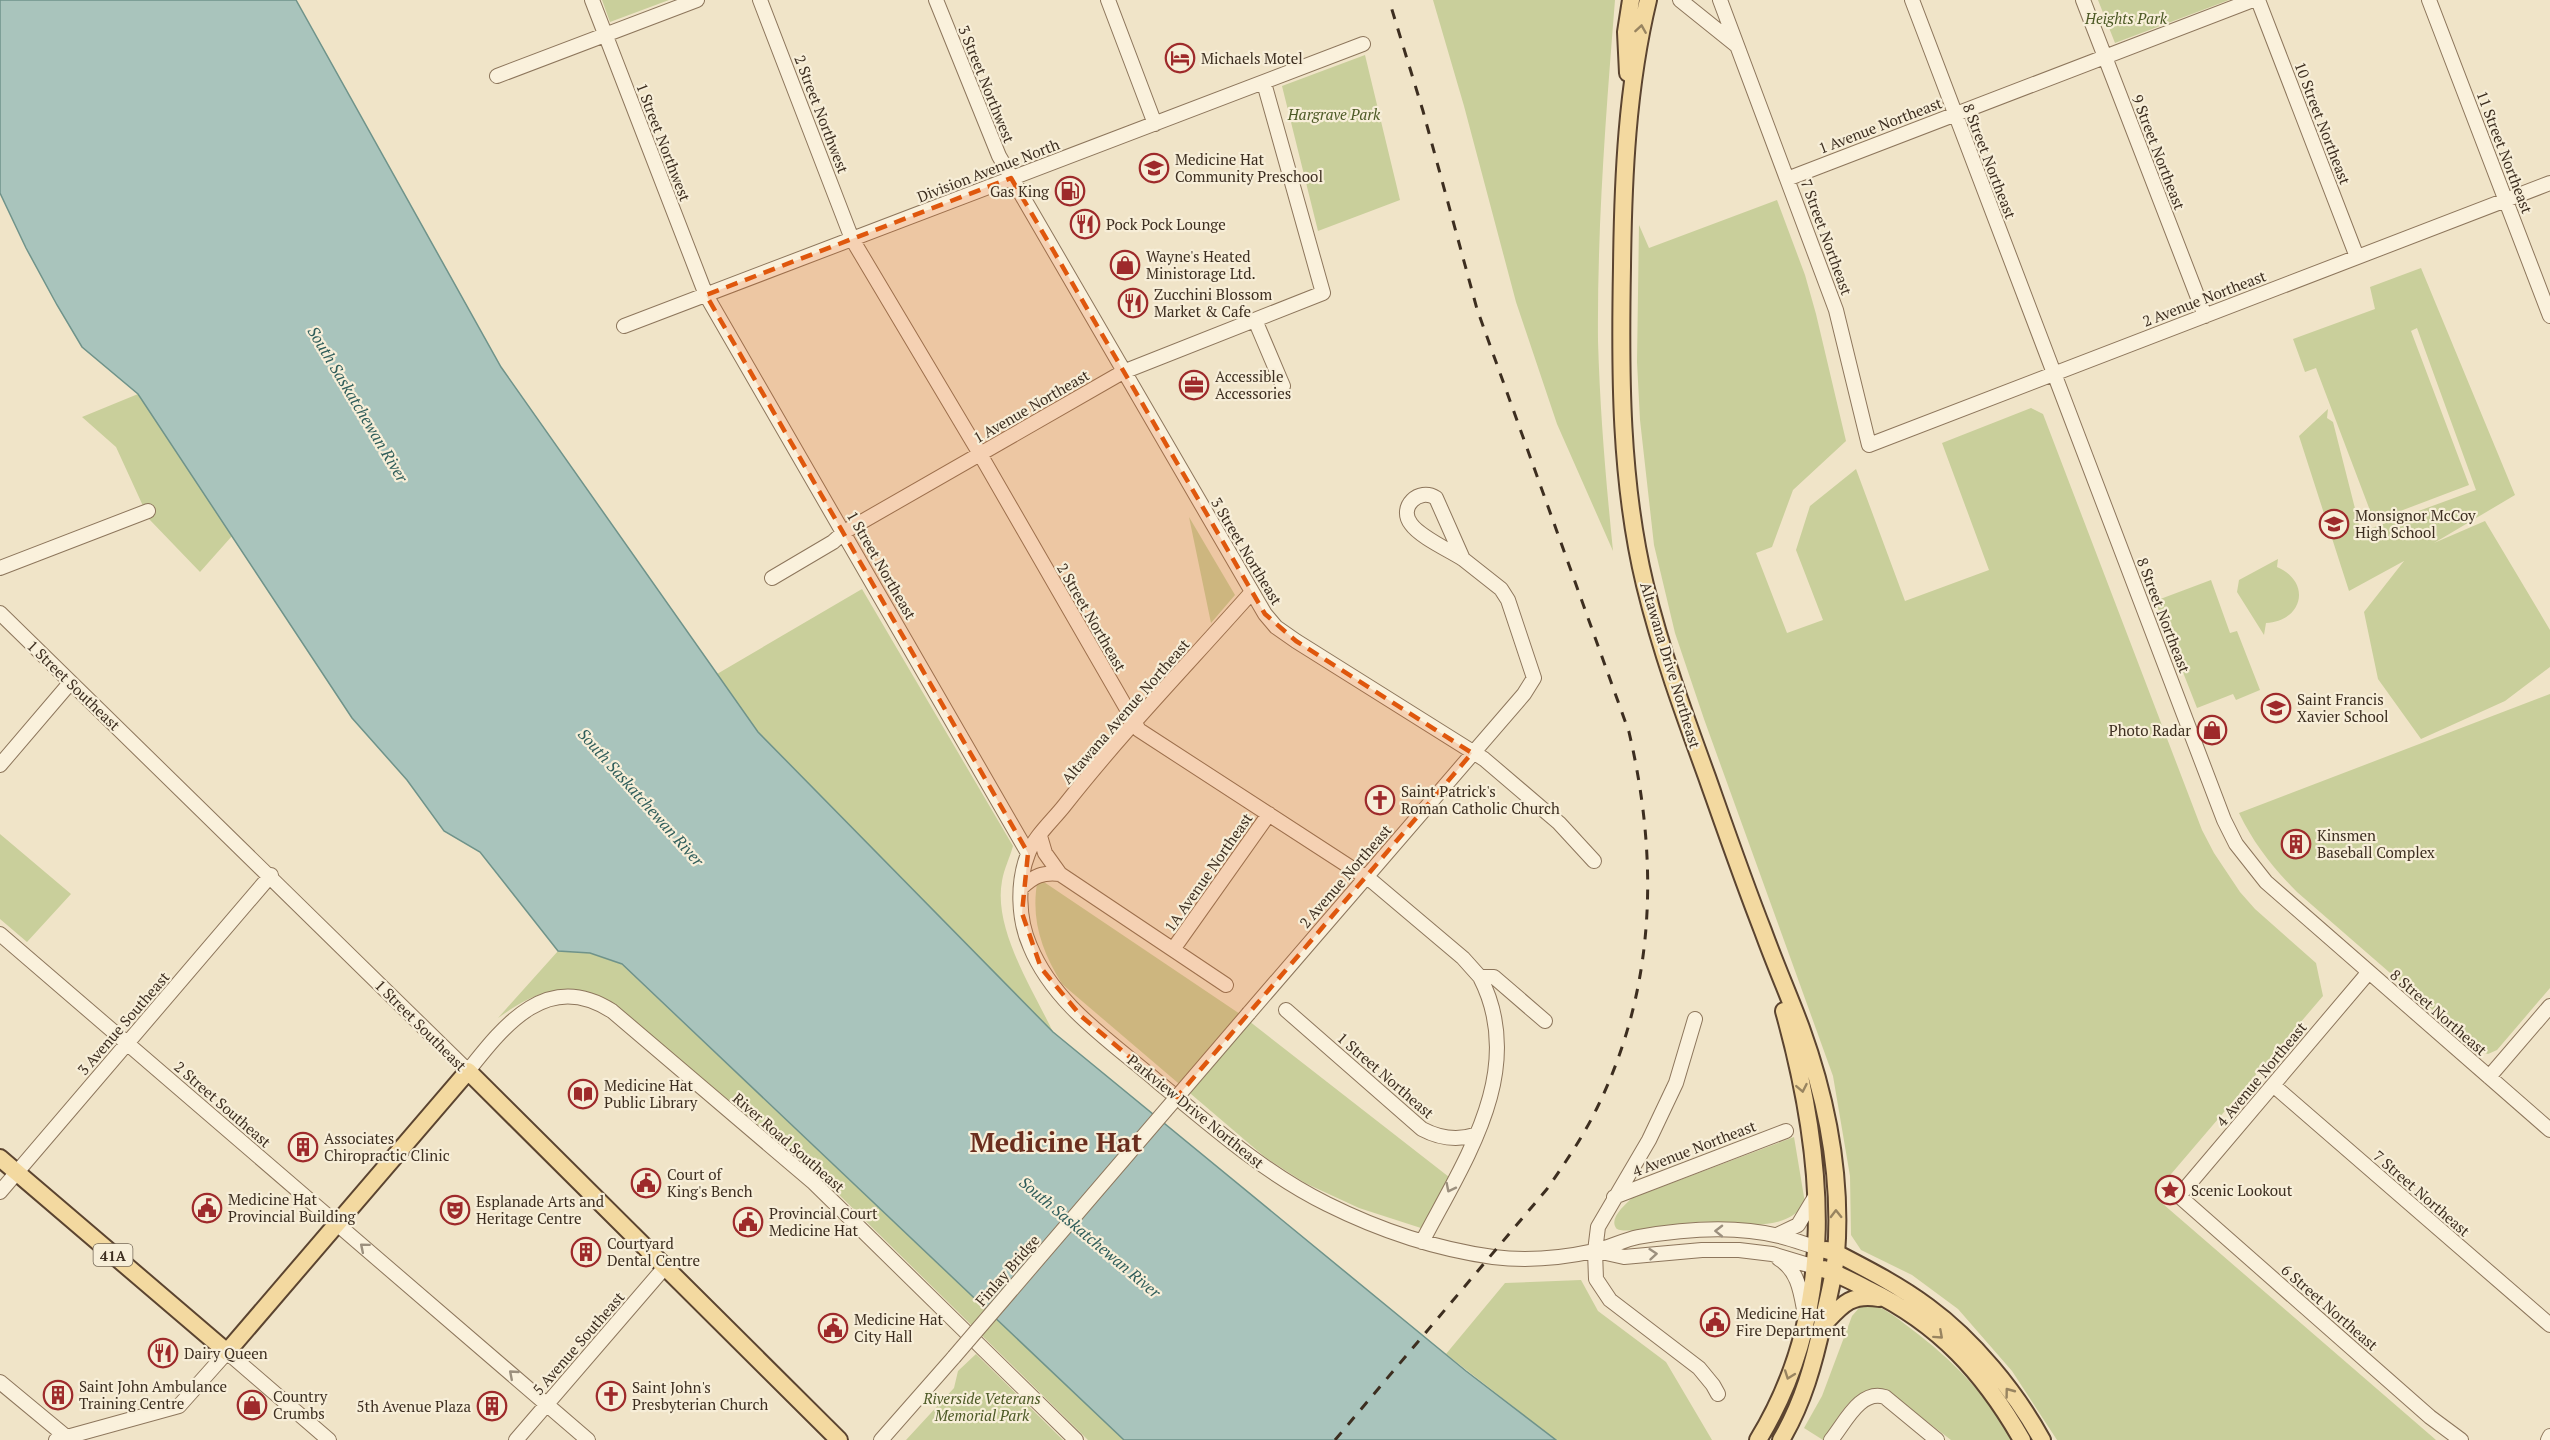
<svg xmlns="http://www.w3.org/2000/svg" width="2550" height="1440" font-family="'PT Serif',serif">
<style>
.green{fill:#c9cf9b}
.water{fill:#a9c4bc;stroke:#6f938a;stroke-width:1.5}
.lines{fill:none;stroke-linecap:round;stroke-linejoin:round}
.minor-casing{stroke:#8d765c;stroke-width:16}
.major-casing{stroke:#5b4430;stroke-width:20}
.minor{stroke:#faf1dc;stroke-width:14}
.major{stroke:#f3d9a0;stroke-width:16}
.rail{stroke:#3d2e20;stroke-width:3;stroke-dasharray:10 10;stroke-linecap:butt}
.minor-bridge-casing{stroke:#8d765c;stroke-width:16;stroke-linecap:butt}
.minor-bridge{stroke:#faf1dc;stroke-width:14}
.oneway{stroke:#988460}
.oneway2{stroke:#9c907e}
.marked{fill:#df570d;fill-opacity:0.2;stroke:#df570d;stroke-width:4.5;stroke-dasharray:12 8;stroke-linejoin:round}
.labels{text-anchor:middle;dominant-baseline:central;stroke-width:4.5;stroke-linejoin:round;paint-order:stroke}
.shield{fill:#f7eed8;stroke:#756857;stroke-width:1.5}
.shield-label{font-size:14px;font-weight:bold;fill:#3d2e20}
.park-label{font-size:15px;font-style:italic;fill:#4d5a26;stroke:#f7eed8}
.poi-label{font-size:15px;fill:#3d2e20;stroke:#f7eed8;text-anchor:start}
.street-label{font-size:15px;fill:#3d2e20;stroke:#f7eed8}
.water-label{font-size:16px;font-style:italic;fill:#2f5d5a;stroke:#f7eed8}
.town-label{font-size:27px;font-weight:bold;fill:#6b2e1e;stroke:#f7eed8}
</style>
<rect width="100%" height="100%" fill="#f0e4c8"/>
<path class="green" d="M602,0H669L610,22Z
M1433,0H1615C1606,113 1597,228 1598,341C1600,412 1606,481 1613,551L1557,424L1516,302L1464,106Z
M2098,0H2229L2115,43Z
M1365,55L1400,200L1318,231L1282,86Z
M1777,200L1805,275L1816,314L1846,441L1793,490L1772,547L1756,553L1787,633L1823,620L1796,550L1810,506L1856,469L1905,601L1989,570L1942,443L2031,408L2043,414L2202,830L2214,853L2240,892L2255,909L2316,963L2323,996L2160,1187L2163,1204L2436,1440H2057L2012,1371L1958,1309L1912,1275L1861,1250L1851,1235L1850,1176L1833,1076L1704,719L1675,633L1654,545L1640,420L1637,362L1639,225L1649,248Z
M2421,268L2515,495L2434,543L2485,521L2550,630V667L2505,701L2421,739L2378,679L2364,612L2404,561L2349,591L2299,436L2328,409L2327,418L2333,422L2361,532L2476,490L2417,328L2411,331L2469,485L2374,521L2316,368L2305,372L2293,339L2375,309L2370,287Z
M138,394L232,536L200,572L149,519L116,447L82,417Z
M1189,517L1235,595L1211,623Z
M2278,559L2277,567C2312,582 2303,621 2266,623L2264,635L2237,592L2239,580Z
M2211,580L2230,633L2237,631L2260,690L2236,700L2233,694L2197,708L2155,601Z
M862,589L1013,846C1010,857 1004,869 1002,881C993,929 1033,990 1053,1032L758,732L717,674Z
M2550,694V988L2497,1050L2488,1054L2481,1052L2297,892C2273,868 2254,844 2239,813Z
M0,834L71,894L27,942L0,919Z
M1038,878L1240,1014L1449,1177L1424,1229L1359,1208L1305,1183L1266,1158L1062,984C1041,950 1030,918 1038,878Z
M558,951L590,953L621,964L1124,1440H1088L819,1175L616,1007C570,979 540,988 498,1018Z
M1794,1137L1805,1203C1782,1237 1732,1220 1697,1222C1684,1223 1622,1236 1616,1228C1609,1218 1625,1205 1632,1198Z
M1581,1280L1598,1311L1666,1362L1712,1440H1556L1446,1354L1505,1283Z
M1866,1303C1883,1306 1897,1318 1910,1328C1953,1360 1986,1395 2014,1440H1951L1886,1390C1853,1383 1840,1416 1823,1440L1804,1428L1822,1396L1852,1316L1859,1308Z
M976,1354L1063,1440H906L954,1388L958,1371Z"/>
<path class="water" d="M0,0H296L501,367L758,732L1053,1032L1466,1371L1556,1440H1124L622,964L590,953L558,951L480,852L444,831L407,780L352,718L138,394L82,347L57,305L26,248L0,193Z"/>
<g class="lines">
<g class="minor-casing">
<path id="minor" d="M592,0L706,295L1028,853
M760,0L852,239L980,454L1139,730L1373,882L1463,958L1480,977H1494L1545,1021
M936,0L999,156L1265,614L1276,627L1296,641L1484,759L1559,823L1594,861
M1108,0L1155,124
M1680,0L1736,45
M1720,0L1836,310L1869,445L2550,183
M1912,0L2224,820L2236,844L2266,882L2550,1130
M2083,0L2205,316
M2258,0L2357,257
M2429,0L2550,316
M497,76L697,0
M1787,179L2253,0
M1255,320L1283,386
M624,326L1363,44
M0,568L148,511
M772,578L833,542L844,532L1123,372L1323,293L1264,83
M1251,593C1188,664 1122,732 1064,806C1053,820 1034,837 1028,854C1017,882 1018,919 1030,946C1054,1005 1112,1042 1158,1082C1212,1126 1264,1173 1327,1204C1379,1230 1436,1249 1493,1257C1525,1261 1562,1258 1594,1251C1609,1248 1623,1240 1638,1237C1683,1229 1735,1225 1779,1236C1792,1239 1805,1244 1818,1248
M0,613L468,1071C505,1024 548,970 612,1011L814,1183L1076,1440
M0,765L70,683
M1040,836L1045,853L1060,874L1226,985
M1021,888C1034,876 1042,872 1060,874
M0,934L588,1440
M1174,948L1269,814
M2368,973L2179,1196L2430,1417L2461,1440
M1286,1010L1422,1129C1439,1138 1456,1141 1475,1135
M1249,1013L1524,694L1534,678L1508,600L1501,589L1463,559L1436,498C1419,487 1398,507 1411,524C1420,537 1449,550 1463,559
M1695,1019L1676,1083L1649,1140L1598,1227L1595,1251L1596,1279L1610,1300L1699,1368L1713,1385L1718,1394
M2489,1077L2550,1006
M2273,1085L2550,1325
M0,1192L271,875
M1614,1197L1786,1131
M1777,1235L1798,1225L1816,1195
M1422,1242C1464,1161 1528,1070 1480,977
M1597,1251L1624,1257L1702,1250H1739L1772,1254L1815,1267
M1779,1259C1799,1271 1801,1294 1805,1315
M0,1382L70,1440
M56,1440L179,1406L227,1352L329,1440
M516,1440L665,1267
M881,1440L954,1357
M1831,1440C1845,1423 1860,1389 1885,1397L1937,1440
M2548,1440L2550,1436"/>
</g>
<g class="major-casing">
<path id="major" d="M1648,0C1627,87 1623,178 1622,267C1620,373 1620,481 1645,585C1661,651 1684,714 1707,777C1725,828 1743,880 1763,931C1775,964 1789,996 1801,1028C1827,1100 1842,1179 1836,1255C1834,1277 1828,1299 1823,1321C1814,1363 1803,1403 1781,1440
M1628,73L1626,32L1631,0
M0,1158L227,1352L468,1071L839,1440
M1826,1250L1836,1253C1867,1269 1900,1286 1928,1307C1973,1340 2015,1391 2042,1440
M1823,1269C1839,1274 1854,1282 1869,1290C1939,1324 1984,1373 2022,1440
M1823,1325C1841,1306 1850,1293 1879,1298
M1758,1440C1840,1306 1824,1155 1784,1011"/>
</g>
<use href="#minor" class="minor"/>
<use href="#major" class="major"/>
<path class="rail" d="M1335,1440L1547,1189C1565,1163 1583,1137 1597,1108C1656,988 1659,860 1629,732L1477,309L1423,111L1389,0"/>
<g class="minor-bridge-casing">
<path id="minor-bridge" d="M954,1357L1249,1013"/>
</g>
<use href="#minor-bridge" class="minor-bridge"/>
</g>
<defs><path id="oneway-chevron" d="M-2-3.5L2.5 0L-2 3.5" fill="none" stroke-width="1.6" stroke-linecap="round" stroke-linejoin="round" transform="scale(1.5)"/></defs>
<g class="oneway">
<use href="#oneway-chevron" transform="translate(1641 29) rotate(-81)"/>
<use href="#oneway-chevron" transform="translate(1802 1088) rotate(79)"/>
<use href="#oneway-chevron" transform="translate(1836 1214) rotate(-91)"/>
<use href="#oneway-chevron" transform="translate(1939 1335) rotate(42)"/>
<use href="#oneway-chevron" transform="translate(1789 1375) rotate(110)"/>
<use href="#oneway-chevron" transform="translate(2009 1392) rotate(-127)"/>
</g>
<g class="oneway2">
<use href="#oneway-chevron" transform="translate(1450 1188) rotate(117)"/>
<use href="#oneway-chevron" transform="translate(1719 1231) rotate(-179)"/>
<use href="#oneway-chevron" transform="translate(364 1247) rotate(-140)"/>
<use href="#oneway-chevron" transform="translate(1653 1254) rotate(-5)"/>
<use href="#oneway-chevron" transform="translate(513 1374) rotate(-139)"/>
</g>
<path class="marked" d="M1011,178L1265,614L1296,641L1472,753L1177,1097L1081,1016L1041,968L1022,913L1028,853L706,295Z"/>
<defs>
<g id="hotel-ring" transform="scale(1.5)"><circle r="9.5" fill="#f7eed8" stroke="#9e2a2b" stroke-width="1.5"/><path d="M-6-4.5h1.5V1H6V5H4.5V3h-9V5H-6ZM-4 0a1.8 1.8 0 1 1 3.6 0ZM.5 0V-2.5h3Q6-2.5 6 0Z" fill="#9e2a2b"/></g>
<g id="school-ring" transform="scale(1.5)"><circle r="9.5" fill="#f7eed8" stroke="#9e2a2b" stroke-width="1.5"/><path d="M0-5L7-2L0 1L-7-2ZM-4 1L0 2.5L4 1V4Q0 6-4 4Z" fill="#9e2a2b"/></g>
<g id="fuel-ring" transform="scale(1.5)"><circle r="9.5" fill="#f7eed8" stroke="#9e2a2b" stroke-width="1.5"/><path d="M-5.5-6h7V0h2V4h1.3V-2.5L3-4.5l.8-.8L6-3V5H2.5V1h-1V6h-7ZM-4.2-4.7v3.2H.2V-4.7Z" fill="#9e2a2b"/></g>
<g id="restaurant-ring" transform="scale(1.5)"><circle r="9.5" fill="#f7eed8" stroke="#9e2a2b" stroke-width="1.5"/><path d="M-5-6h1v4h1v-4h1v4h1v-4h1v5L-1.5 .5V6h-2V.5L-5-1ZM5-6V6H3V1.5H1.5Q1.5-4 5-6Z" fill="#9e2a2b"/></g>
<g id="shop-ring" transform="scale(1.5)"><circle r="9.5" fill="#f7eed8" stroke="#9e2a2b" stroke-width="1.5"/><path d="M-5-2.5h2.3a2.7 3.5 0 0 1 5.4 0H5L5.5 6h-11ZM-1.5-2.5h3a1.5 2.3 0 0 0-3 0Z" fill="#9e2a2b"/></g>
<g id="office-ring" transform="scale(1.5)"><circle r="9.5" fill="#f7eed8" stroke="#9e2a2b" stroke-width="1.5"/><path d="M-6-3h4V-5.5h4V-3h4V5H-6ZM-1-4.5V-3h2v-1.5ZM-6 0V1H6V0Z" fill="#9e2a2b"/></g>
<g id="church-ring" transform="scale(1.5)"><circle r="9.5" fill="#f7eed8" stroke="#9e2a2b" stroke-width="1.5"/><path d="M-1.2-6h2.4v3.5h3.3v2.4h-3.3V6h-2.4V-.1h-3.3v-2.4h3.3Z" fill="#9e2a2b"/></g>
<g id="building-ring" transform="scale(1.5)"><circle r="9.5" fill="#f7eed8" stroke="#9e2a2b" stroke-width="1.5"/><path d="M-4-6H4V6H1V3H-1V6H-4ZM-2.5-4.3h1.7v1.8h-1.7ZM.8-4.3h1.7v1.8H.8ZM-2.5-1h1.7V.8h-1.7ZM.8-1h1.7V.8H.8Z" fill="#9e2a2b"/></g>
<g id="library-ring" transform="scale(1.5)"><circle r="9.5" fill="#f7eed8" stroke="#9e2a2b" stroke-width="1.5"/><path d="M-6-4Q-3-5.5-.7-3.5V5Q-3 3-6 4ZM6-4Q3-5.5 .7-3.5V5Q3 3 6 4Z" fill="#9e2a2b"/></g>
<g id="civic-ring" transform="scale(1.5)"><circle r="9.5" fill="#f7eed8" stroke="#9e2a2b" stroke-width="1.5"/><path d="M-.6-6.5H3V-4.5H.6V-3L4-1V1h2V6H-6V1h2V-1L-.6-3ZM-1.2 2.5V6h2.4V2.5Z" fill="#9e2a2b"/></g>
<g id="sight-ring" transform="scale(1.5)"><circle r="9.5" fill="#f7eed8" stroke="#9e2a2b" stroke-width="1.5"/><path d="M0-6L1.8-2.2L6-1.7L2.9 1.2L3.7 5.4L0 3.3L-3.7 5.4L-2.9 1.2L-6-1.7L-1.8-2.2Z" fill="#9e2a2b"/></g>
<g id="theatre-ring" transform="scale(1.5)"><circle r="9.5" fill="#f7eed8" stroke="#9e2a2b" stroke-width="1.5"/><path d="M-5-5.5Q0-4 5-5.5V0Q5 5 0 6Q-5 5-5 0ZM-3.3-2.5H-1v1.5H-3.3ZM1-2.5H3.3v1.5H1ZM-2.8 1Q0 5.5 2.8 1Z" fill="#9e2a2b"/></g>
</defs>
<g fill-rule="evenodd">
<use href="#hotel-ring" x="1180" y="58"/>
<use href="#school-ring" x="1154" y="168"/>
<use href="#fuel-ring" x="1070" y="191"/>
<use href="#restaurant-ring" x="1085" y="224"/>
<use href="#shop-ring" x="1125" y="265"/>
<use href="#restaurant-ring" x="1133" y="303"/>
<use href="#office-ring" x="1194" y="385"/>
<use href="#school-ring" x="2334" y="524"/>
<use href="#school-ring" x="2276" y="708"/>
<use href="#shop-ring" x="2212" y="730"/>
<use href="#church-ring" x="1380" y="800"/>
<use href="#building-ring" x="2296" y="844"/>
<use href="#library-ring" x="583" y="1094"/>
<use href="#building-ring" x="303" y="1147"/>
<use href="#civic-ring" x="646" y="1183"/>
<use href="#sight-ring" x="2170" y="1190"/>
<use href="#civic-ring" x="207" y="1208"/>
<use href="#theatre-ring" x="455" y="1210"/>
<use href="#civic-ring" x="748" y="1222"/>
<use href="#building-ring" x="586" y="1252"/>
<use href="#civic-ring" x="1715" y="1322"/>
<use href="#civic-ring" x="833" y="1328"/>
<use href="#restaurant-ring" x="163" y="1353"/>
<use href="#building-ring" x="58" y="1395"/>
<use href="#church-ring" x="611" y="1396"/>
<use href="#shop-ring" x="252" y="1405"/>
<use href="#building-ring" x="492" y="1406"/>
</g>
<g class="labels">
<rect class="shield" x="93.5" y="1244" width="39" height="22" rx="4.5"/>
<g class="shield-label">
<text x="113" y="1255">41A</text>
</g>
<g class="park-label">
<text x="2126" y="18">Heights Park</text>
<text x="1334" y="114">Hargrave Park</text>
<text x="982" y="1398">Riverside Veterans<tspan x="982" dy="17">Memorial Park</tspan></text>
</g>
<g class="poi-label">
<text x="1201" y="58">Michaels Motel</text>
<text x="1175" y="159">Medicine Hat<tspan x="1175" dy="17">Community Preschool</tspan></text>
<text x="1049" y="191" text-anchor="end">Gas King</text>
<text x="1106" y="224">Pock Pock Lounge</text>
<text x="1146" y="256">Wayne's Heated<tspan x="1146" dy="17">Ministorage Ltd.</tspan></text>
<text x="1154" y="294">Zucchini Blossom<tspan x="1154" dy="17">Market &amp; Cafe</tspan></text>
<text x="1215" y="376">Accessible<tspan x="1215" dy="17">Accessories</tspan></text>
<text x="2355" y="515">Monsignor McCoy<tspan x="2355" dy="17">High School</tspan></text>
<text x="2297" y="699">Saint Francis<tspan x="2297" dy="17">Xavier School</tspan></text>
<text x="2191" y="730" text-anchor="end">Photo Radar</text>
<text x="1401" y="791">Saint Patrick's<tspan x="1401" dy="17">Roman Catholic Church</tspan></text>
<text x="2317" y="835">Kinsmen<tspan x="2317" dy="17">Baseball Complex</tspan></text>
<text x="604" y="1085">Medicine Hat<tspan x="604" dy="17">Public Library</tspan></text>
<text x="324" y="1138">Associates<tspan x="324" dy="17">Chiropractic Clinic</tspan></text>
<text x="667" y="1174">Court of<tspan x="667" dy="17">King's Bench</tspan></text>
<text x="2191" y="1190">Scenic Lookout</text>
<text x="228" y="1199">Medicine Hat<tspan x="228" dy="17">Provincial Building</tspan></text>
<text x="476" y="1201">Esplanade Arts and<tspan x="476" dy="17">Heritage Centre</tspan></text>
<text x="769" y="1213">Provincial Court<tspan x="769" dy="17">Medicine Hat</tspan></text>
<text x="607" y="1243">Courtyard<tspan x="607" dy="17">Dental Centre</tspan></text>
<text x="1736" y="1313">Medicine Hat<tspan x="1736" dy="17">Fire Department</tspan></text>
<text x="854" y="1319">Medicine Hat<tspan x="854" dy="17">City Hall</tspan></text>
<text x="184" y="1353">Dairy Queen</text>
<text x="79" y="1386">Saint John Ambulance<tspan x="79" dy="17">Training Centre</tspan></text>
<text x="632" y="1387">Saint John's<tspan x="632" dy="17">Presbyterian Church</tspan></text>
<text x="273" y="1396">Country<tspan x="273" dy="17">Crumbs</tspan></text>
<text x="471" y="1406" text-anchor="end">5th Avenue Plaza</text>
</g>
<g class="street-label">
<text transform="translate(987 84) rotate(68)">3 Street Northwest</text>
<text transform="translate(822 114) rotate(69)">2 Street Northwest</text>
<text transform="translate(2323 123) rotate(69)">10 Street Northeast</text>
<text transform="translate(1880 125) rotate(-21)">1 Avenue Northeast</text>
<text transform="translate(664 142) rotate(69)">1 Street Northwest</text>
<text transform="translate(2159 152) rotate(69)">9 Street Northeast</text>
<text transform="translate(2505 152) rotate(69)">11 Street Northeast</text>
<text transform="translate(1990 161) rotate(69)">8 Street Northeast</text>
<text transform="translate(988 170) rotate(-21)">Division Avenue North</text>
<text transform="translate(1827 237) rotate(70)">7 Street Northeast</text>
<text transform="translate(2204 298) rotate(-21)">2 Avenue Northeast</text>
<text transform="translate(1031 406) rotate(-30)">1 Avenue Northeast</text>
<text transform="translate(1247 551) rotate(59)">3 Street Northeast</text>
<text transform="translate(882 565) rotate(60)">1 Street Northeast</text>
<text transform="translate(2164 615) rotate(69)">8 Street Northeast</text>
<text transform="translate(1092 617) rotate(60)">2 Street Northeast</text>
<text transform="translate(1671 665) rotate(73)">Altawana Drive Northeast</text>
<text transform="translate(74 685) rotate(44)">1 Street Southeast</text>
<text transform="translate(1125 711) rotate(-49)">Altawana Avenue Northeast</text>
<text transform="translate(1208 872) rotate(-55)">1A Avenue Northeast</text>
<text transform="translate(1345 876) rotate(-49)">2 Avenue Northeast</text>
<text transform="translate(2439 1012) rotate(41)">8 Street Northeast</text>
<text transform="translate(123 1023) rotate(-49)">3 Avenue Southeast</text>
<text transform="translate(421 1025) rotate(45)">1 Street Southeast</text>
<text transform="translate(2261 1074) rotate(-50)">4 Avenue Northeast</text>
<text transform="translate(1386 1075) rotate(41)">1 Street Northeast</text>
<text transform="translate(223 1104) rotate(41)">2 Street Southeast</text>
<text transform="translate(1196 1111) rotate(39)">Parkview Drive Northeast</text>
<text transform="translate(789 1142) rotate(41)">River Road Southeast</text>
<text transform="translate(1694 1148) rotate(-21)">4 Avenue Northeast</text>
<text transform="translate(2422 1193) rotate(41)">7 Street Northeast</text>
<text transform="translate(1007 1270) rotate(-49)">Finlay Bridge</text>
<text transform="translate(2330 1307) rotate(41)">6 Street Northeast</text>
<text transform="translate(578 1343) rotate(-49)">5 Avenue Southeast</text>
</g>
<g class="water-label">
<text transform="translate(358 404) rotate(59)">South Saskatchewan River</text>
<text transform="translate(641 797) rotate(48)">South Saskatchewan River</text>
<text transform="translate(1090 1237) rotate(40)">South Saskatchewan River</text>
</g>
<g class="town-label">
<text x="1056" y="1142">Medicine Hat</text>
</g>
</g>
</svg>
